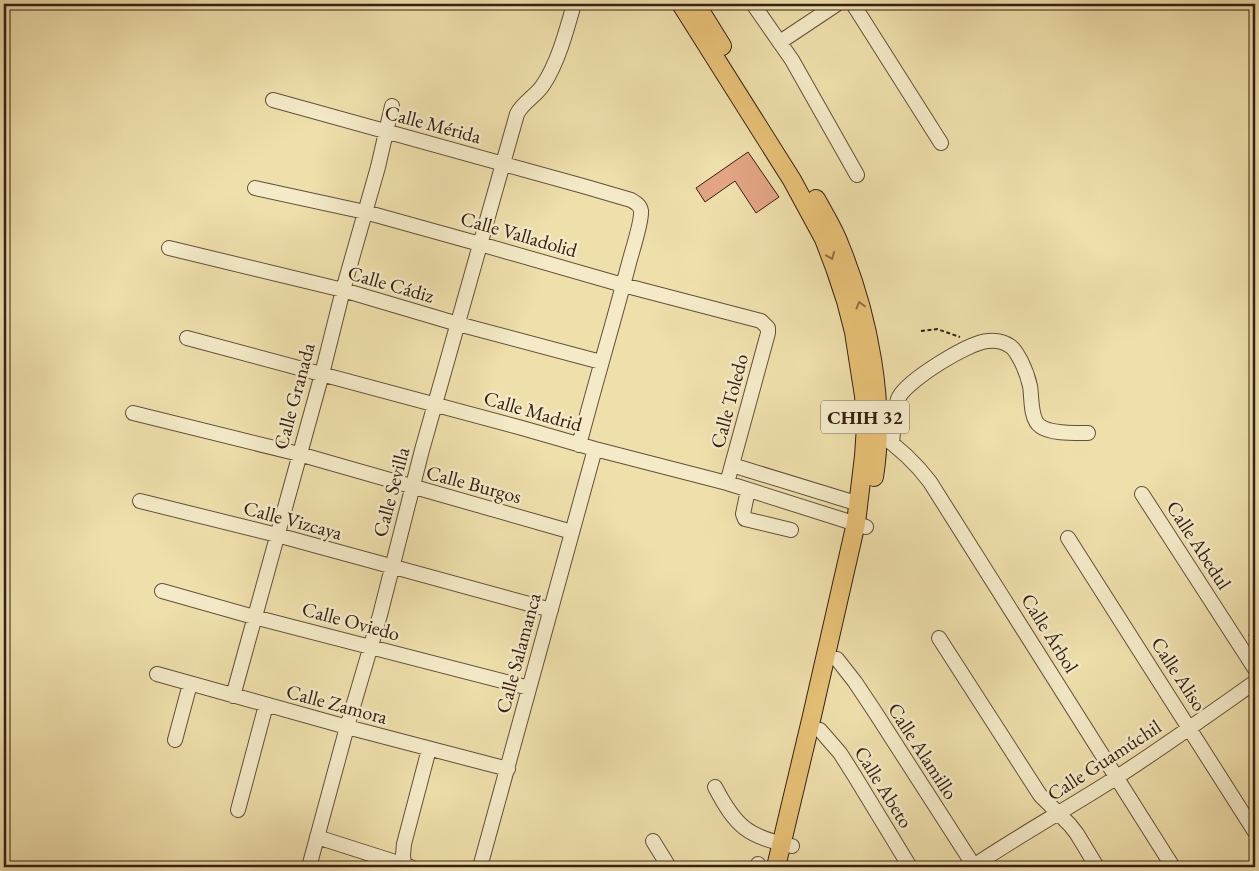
<svg xmlns="http://www.w3.org/2000/svg" width="1259" height="871" font-family="'EB Garamond',serif">
<style>
.building{fill:#e2a483;stroke:#352014}
.lines{fill:none;stroke-linecap:round;stroke-linejoin:round}
.minor-casing{stroke:#63503a;stroke-width:16}
.major-casing{stroke:#352014;stroke-width:20}
.path{stroke:#352014;stroke-width:2;stroke-dasharray:4 2.5;stroke-linecap:butt}
.minor{stroke:#f4eac8;stroke-width:14}
.major{stroke:#e7c076;stroke-width:18}
.oneway{stroke:#8e7045}
.labels{text-anchor:middle;dominant-baseline:central;stroke-width:5;stroke-linejoin:round;paint-order:stroke}
.shield{fill:#f4eac8;stroke:#6e5d4a;stroke-width:1}
.shield-label{font-size:19px;font-weight:bold;fill:#352014}
.street-label{font-size:20px;fill:#352014;stroke:#f4eac8}
</style>
<rect width="100%" height="100%" fill="#eedfab"/>
<filter id="stains"><feTurbulence type="fractalNoise" baseFrequency=".004" numOctaves="4"/><feColorMatrix values="0 0 0 0 .2 0 0 0 0 .09 0 0 0 0 .02 0 0 0 .5 -.17"/></filter>
<radialGradient id="worn" r=".72"><stop offset=".6" stop-color="#630" stop-opacity="0"/><stop offset="1" stop-color="#630" stop-opacity=".3"/></radialGradient>
<path class="building" d="M748,152L779,197L756,213L735,181L705,202L696,188Z"/>
<g class="lines">
<g class="minor-casing">
<path id="minor" d="M753,4L792,60L857,175
M853,4L941,143
M780,42L837,4
M273,100L583,186L631,200C636,203 640,205 641,211C642,222 632,251 629,263C613,324 595,384 579,445
M255,188L365,212L480,244L623,285L761,321L768,328V333L727,483
M169,248L343,290L458,324L601,362
M187,338L522,428L595,449L727,483L866,527
M133,413L299,454L572,532
M878,433C900,448 915,462 930,482L1173,867
M892,442C894,429 893,409 899,397C908,380 969,342 988,341C996,340 1003,341 1010,346C1015,349 1018,356 1021,361C1025,369 1028,377 1030,386C1032,397 1030,419 1040,426C1050,434 1075,433 1088,433
M732,465L859,504
M748,490L743,514L745,519L791,530
M1142,494L1255,669
M140,501L277,535L551,610
M1068,538L1255,832
M162,591L254,617L529,688
M939,638L1040,795L1070,825L1077,834L1097,867
M837,659L855,682L875,712L974,866
M157,674L347,727L508,769
M233,696L322,374L343,290L378,167L392,106
M820,730L840,753L854,775L910,867
M175,740L190,684
M715,787C736,827 748,837 792,846
M238,810L266,705
M317,837L411,867
M653,841L669,867
M309,867L347,727L380,615L422,450L517,114C523,102 536,96 543,85C558,63 567,29 574,4
M404,867L403,855L404,844L429,749
M480,867L595,449
M757,867L758,864
M972,867C1018,836 1067,809 1114,779C1162,748 1208,715 1255,682"/>
</g>
<g class="major-casing">
<path id="major" d="M681,4L792,180L824,239L835,268L846,301L854,332L864,396L866,426L864,456L856,523L811,720L776,867
M696,4L722,46
M816,199C824,214 834,229 840,246C868,314 886,403 874,477"/>
</g>
<path class="path" d="M921,331L937,329L960,337
M1249,636L1255,628"/>
<use href="#minor" class="minor"/>
<use href="#major" class="major"/>
</g>
<defs><path id="oneway-chevron" d="M-2-3.5L2.5 0L-2 3.5" fill="none" stroke-width="1.6" stroke-linecap="round" stroke-linejoin="round" transform="scale(1.25)"/></defs>
<g class="oneway">
<use href="#oneway-chevron" transform="translate(831 256) rotate(68)"/>
<use href="#oneway-chevron" transform="translate(860 305) rotate(-105)"/>
</g>
<g class="labels">
<rect class="shield" x="821" y="400.5" width="88" height="33" rx="4"/>
<g class="shield-label">
<text x="865" y="417">CHIH 32</text>
</g>
<g class="street-label">
<text transform="translate(433 124) rotate(15)">Calle Mérida</text>
<text transform="translate(519 234) rotate(16)">Calle Valladolid</text>
<text transform="translate(391 284) rotate(16)">Calle Cádiz</text>
<text transform="translate(294 396) rotate(-75)">Calle Granada</text>
<text transform="translate(729 401) rotate(-75)">Calle Toledo</text>
<text transform="translate(533 411) rotate(16)">Calle Madrid</text>
<text transform="translate(474 484) rotate(15)">Calle Burgos</text>
<text transform="translate(391 492) rotate(-75)">Calle Sevilla</text>
<text transform="translate(293 520) rotate(15)">Calle Vizcaya</text>
<text transform="translate(1199 545) rotate(57)">Calle Abedul</text>
<text transform="translate(351 621) rotate(15)">Calle Oviedo</text>
<text transform="translate(1050 633) rotate(58)">Calle Árbol</text>
<text transform="translate(518 653) rotate(-75)">Calle Salamanca</text>
<text transform="translate(1179 674) rotate(57)">Calle Aliso</text>
<text transform="translate(337 704) rotate(15)">Calle Zamora</text>
<text transform="translate(923 751) rotate(57)">Calle Alamillo</text>
<text transform="translate(1104 760) rotate(-33)">Calle Guamúchil</text>
<text transform="translate(884 787) rotate(58)">Calle Abeto</text>
</g>
</g>
<rect width="1259" height="871" fill="none" stroke="#eedfab" stroke-width="20"/>
<rect x="5" y="5" width="1249" height="861" fill="none" stroke="#352014" stroke-width="2.5"/>
<rect x="10" y="10" width="1239" height="851" fill="none" stroke="#352014"/>
<rect width="100%" height="100%" filter="url(#stains)"/>
<rect width="100%" height="100%" fill="url(#worn)"/>
</svg>
